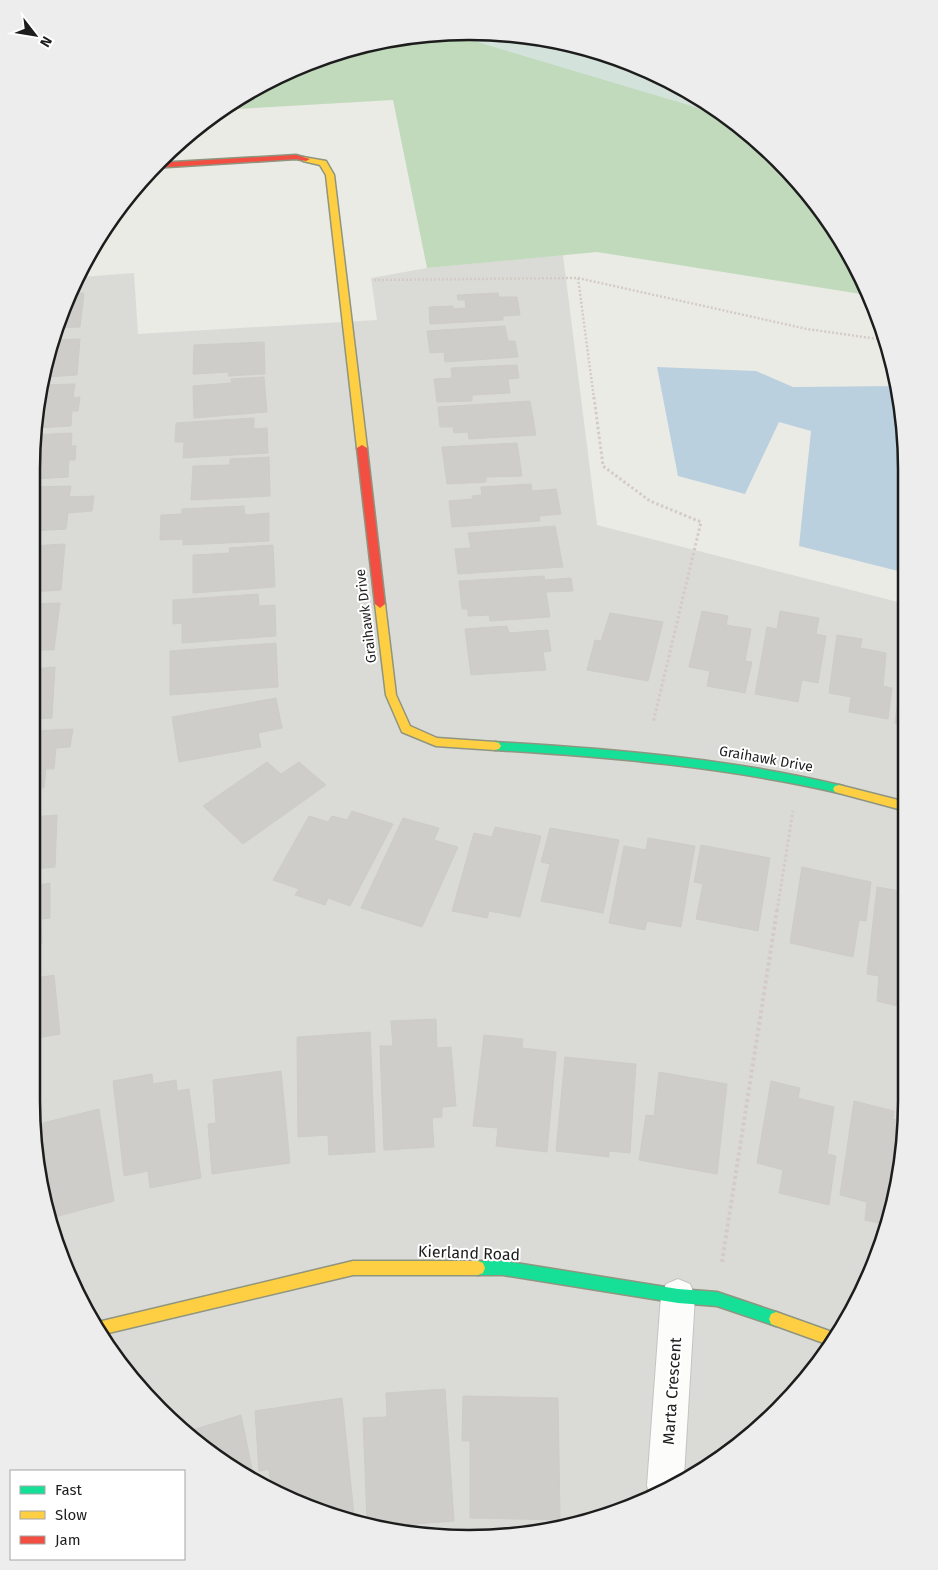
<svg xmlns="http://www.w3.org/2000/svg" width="938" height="1570" font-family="'Fira Sans',sans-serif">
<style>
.residential{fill:#dadad7}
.forest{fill:#c1dabc}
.wetland{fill:#d4e2dc}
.water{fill:#bad0de}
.building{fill:#cecdc9;stroke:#ceccc7}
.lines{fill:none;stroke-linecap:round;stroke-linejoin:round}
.street-casing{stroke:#c4c4c2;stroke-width:2}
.fast-casing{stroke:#8f957f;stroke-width:3}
.slow-casing{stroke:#8f957f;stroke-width:3}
.jam-casing{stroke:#8f957f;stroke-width:3}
.path-far2{stroke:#d5cbc6;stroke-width:2.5;stroke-dasharray:2 2;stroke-linecap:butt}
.path-far1{stroke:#d5cbc6;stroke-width:3;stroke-dasharray:2.5 2.5;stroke-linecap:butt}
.path{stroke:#d5cbc6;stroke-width:4;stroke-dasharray:3 3;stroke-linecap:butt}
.street{fill:#fcfcfb;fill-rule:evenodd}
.fast{fill:#16e098;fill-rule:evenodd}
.slow{fill:#ffcf43;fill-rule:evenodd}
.jam{fill:#f24e42;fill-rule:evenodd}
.labels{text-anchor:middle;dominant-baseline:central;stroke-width:4;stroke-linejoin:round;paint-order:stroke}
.street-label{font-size:14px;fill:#1d1d1d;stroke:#fff}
.near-street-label{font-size:16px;fill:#1d1d1d;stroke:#fff}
.rim{fill:none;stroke:#1d1d1d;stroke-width:2.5}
</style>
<rect width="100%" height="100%" fill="#ebebe6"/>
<path class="residential" d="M563,255L597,525L906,604V1130L883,1242L833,1344L735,1448L609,1516L469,1539L329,1516L203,1448L122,1367L54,1241L31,1101L32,440L55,328L80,277L134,273L138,334L377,320L371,278L427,268Z"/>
<path class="forest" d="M469,31L555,40L637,65L712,105L798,180L848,250L867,295L597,252L427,268L393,100L220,110L302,64L384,40Z"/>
<path class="wetland" d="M469,31L555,40L637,65L712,105L725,116L447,33Z"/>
<path class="water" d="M657,367L756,371L793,387L897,386L906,440V573L799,546L811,431L779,422L745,494L678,476Z"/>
<path class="building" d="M84,293L80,327L55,328L72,294Z
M498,293L499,297H517L520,315L503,316V320L430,324L429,307L453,306V309L466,308L465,300H458L457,295Z
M505,326L508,341H515L518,357L445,362L444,352L430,353L427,331Z
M80,339L77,375L45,377L52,340Z
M264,342L265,374L228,376L229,372L193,374L194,345Z
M517,365L519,378L508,379L510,393L472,395V401L437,402L434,379L452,378L451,368Z
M264,377L267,412L194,418L193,386L232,383L231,379Z
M75,384L73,398L80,397L78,411H72L71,426L35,428L43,385Z
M530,401L536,435L469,439L468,432L454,433L453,427H440L438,407Z
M254,418V429L267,428L268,453L183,458L184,442H175L176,423Z
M72,433L71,446H76L75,460H69L68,477L32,479L33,435Z
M517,443L522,476L486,477V482L447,484L442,447Z
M269,457L270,496L191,500L193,466L230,465V459Z
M531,484L532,491L556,489L561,514L539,516L540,521L452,527L449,501L473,499L472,496L482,495L481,487Z
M71,486L69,497L94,496L92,511L68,513L66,529L32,531V487Z
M244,506L245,515L269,513V541L183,545V539L160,540L161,515L182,514V509Z
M555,526L563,567L458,574L455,549L471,548L468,533Z
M65,544L61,590L32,592V546Z
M273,545L275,587L193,593V555L230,553L229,548Z
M544,576L545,580L571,578L573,591L546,592L550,617L490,621L489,615L468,616V609H462L459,581Z
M258,594L259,606L275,605L276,636L182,643V623L173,624V600Z
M60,603L54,650H32V604Z
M702,611L728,616L726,625L751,629L745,661L752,662L745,693L707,686L710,671L689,667Z
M780,611L819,618L816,634L826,636L818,683L802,680L798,702L755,694L767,627L777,629Z
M610,613L663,622L648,681L587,670L595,640L601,641Z
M507,626L509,633L548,630L551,651L543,652L546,670L471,675L465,629Z
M837,635L862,639L860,648L886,653L883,686L892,688L888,719L849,712L851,697L829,693Z
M276,643L278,687L170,695V651Z
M904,654H906V725L895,723Z
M55,667L52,718L32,719V669Z
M276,698L282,728L258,733L261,747L179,762L172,717Z
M73,729L70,747L56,748L54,769H46L44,788H32V731Z
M267,762L281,774L299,762L326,785L243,844L203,806Z
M352,811L393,824L350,906L328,898L325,905L295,895L299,889L273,880L309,816L328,822L332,816L347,820Z
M57,815L55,867L32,869V817Z
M403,818L439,828L434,840L458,847L422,927L361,908Z
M495,827L541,836L520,917L489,911L487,918L452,911L474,833L492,837Z
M550,828L619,840L603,913L541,901L550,864L541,862Z
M648,838L695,846L681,927L647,921L645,930L609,923L624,846L646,850Z
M701,845L770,858L758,931L696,919L703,884L694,882Z
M802,867L871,882L866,921L859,920L853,957L790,943Z
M50,883V918L41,919L42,943L31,945L32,886Z
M877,887L906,892V1008L877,1001L879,976L867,974Z
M54,975L60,1034L31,1039V979Z
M436,1019L437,1048L451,1047L456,1106L442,1107V1117L432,1118L434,1147L384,1150L380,1046H393L391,1021Z
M370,1032L375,1152L329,1155L328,1135L298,1137L297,1037Z
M484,1035L523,1039L522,1048L556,1052L547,1152L496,1146L498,1128L473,1126Z
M565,1057L636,1064L630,1153L609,1151V1157L556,1151Z
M281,1071L290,1163L212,1174L208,1124L216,1123L213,1080Z
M659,1072L727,1084L717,1174L639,1160L646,1115L654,1116Z
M152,1074L153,1084L176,1080L177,1091L189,1089L201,1178L150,1188L148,1171L124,1176L113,1081Z
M771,1081L800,1088L798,1098L834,1107L827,1154L836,1156L829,1205L779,1193L783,1170L757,1163Z
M854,1101L894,1111L893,1119L906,1122L887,1225L865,1220L867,1202L840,1195Z
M99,1109L114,1201L51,1218L35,1125Z
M445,1389L454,1521L416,1524V1530L367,1522L363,1418L387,1417L386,1393Z
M463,1396L558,1398L560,1520L470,1518V1441H462Z
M342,1398L354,1515L339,1517L329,1516L271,1485L269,1469L259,1471L255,1411Z
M241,1415L253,1474H251L203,1448L186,1432Z"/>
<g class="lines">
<g class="street-casing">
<path id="street" d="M678,1279L690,1284L695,1296L684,1476L650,1494L647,1486L661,1296L666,1284Z"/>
</g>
<g class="fast-casing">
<path id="fast" d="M495,742C611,749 726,758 839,785L843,786L845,789L843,792L839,793C726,767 611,757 495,750L489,746Z
M478,1261H503L678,1289L717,1292L776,1312L781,1314L783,1319L781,1324L776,1326L717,1306L678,1303L503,1275H478L473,1273L471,1268L473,1263Z"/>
</g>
<g class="slow-casing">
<path id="slow" d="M303,157L326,161L334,175L367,448L362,451L357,448L326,175L320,165L303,161Z
M380,600L385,604L396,695L410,726L437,738L495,742L499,743L501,746L499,749L495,750L436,746L402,732L386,695L375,604Z
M839,785L906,802V811L835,792L833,789L835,786Z
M353,1261H478L483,1263L485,1268L483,1273L478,1275H353L104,1334L98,1322Z
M776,1312L835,1333L838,1334L832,1346L771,1324L769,1319L771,1314Z"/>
</g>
<g class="jam-casing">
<path id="jam" d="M296,155L310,159L306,161L296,159L152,168L156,163Z
M362,445L367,448L385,604L380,608L375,604L357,448Z"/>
</g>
<path class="path-far2" d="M578,278L807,329L885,340
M374,280L578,278L594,399"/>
<path class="path-far1" d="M594,397L603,466L650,501L701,522L653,723
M777,911L793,811"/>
<path class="path" d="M722,1262L777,910"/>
<use href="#street" class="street"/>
<use href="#fast" class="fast"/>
<use href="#slow" class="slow"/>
<use href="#jam" class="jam"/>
</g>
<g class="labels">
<g class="street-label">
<text transform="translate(366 616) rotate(-97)">Graihawk Drive</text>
<text transform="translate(766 759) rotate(10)">Graihawk Drive</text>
</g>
<g class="near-street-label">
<text transform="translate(469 1253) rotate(2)">Kierland Road</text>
<text transform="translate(672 1391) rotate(-86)">Marta Crescent</text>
</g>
</g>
<path d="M0 0H938V1570H0ZM469 40H469A429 429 0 0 1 898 469V1101A429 429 0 0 1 469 1530H469A429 429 0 0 1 40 1101V469A429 429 0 0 1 469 40Z" fill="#ededed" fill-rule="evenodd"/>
<path class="rim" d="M469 40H469A429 429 0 0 1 898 469V1101A429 429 0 0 1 469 1530H469A429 429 0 0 1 40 1101V469A429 429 0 0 1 469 40Z"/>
<rect x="10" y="1470" width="175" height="90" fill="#ffffff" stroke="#a5a5a5"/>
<rect x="20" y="1486" width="25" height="8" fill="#16e098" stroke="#a5a5a5"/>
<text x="55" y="1495" font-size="15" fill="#1d1d1d">Fast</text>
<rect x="20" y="1511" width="25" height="8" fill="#ffcf43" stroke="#a5a5a5"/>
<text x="55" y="1520" font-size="15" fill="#1d1d1d">Slow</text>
<rect x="20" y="1536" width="25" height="8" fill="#f24e42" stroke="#a5a5a5"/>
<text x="55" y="1545" font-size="15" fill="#1d1d1d">Jam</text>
<g transform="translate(35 35) rotate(121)" stroke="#ffffff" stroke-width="4" paint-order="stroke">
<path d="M0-4L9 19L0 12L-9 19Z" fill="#1d1d1d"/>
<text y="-8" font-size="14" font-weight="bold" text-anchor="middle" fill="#1d1d1d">N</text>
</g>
</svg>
